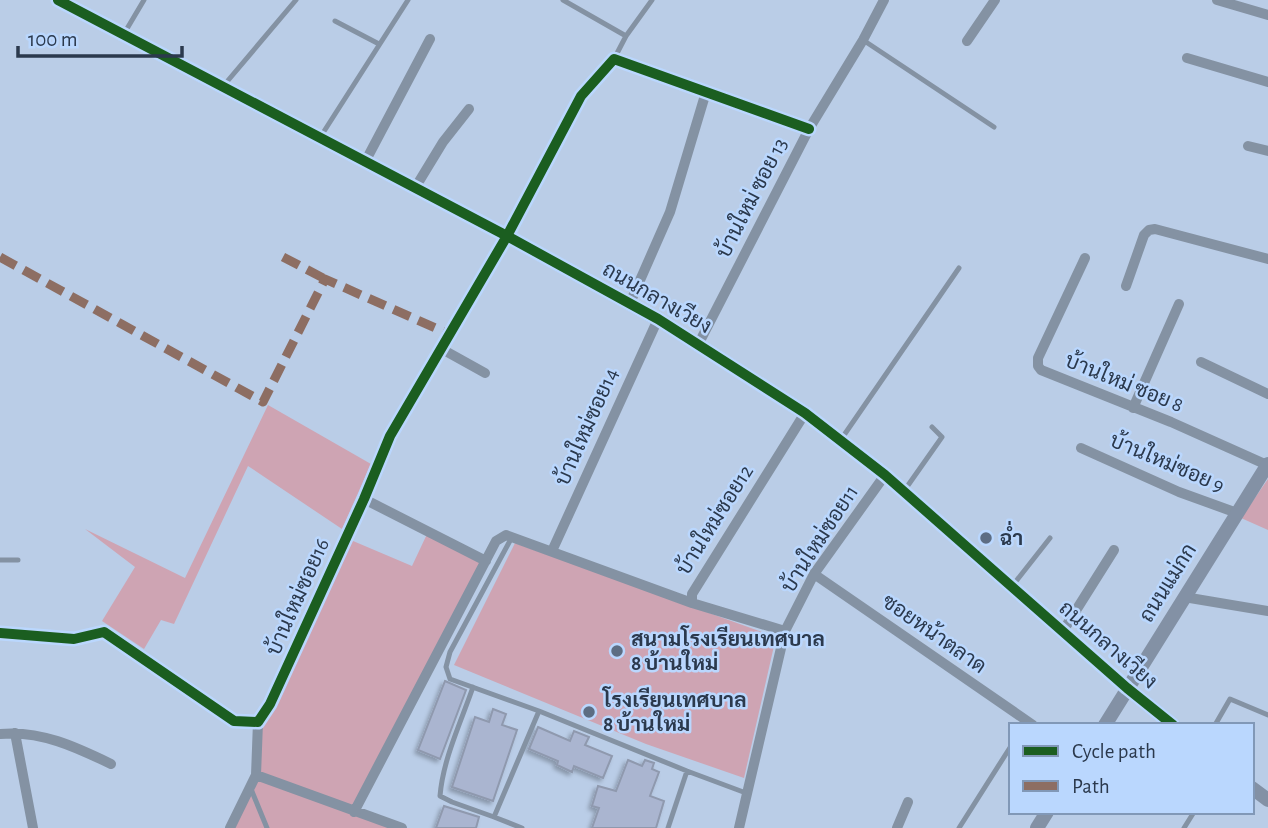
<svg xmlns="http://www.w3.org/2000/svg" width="1268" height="828" font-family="'Alegreya Sans',Sarabun,sans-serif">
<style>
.green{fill:#cea4b3}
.building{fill:#aab5d0;stroke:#8f99ae;stroke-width:2;filter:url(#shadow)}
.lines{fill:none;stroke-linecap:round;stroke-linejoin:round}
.lane{stroke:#8492a3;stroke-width:5}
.street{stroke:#8492a3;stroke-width:10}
.secondary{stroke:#8391a5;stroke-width:14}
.quiet{stroke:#8d6e63;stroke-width:9;stroke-dasharray:18 9;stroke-linecap:butt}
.cycleway-casing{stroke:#bad7fe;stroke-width:15}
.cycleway{stroke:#1b5e20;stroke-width:10}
.poi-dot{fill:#5d6d83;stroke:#bad7fe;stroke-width:2.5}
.labels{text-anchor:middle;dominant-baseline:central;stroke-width:5;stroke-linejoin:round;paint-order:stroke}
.street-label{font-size:21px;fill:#2b394d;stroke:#bad7fe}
.poi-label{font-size:21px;font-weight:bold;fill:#2b394d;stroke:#bad7fe;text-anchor:start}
</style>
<defs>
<filter id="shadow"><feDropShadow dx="-3" dy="3" stdDeviation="2" flood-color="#0004"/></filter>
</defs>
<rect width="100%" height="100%" fill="#bacde7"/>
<path class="green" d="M268,405L371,464L342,529L248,466L174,624L161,620L144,649L102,621L135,567L85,529L185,578Z
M1268,479V530L1241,518Z
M428,532L486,561L355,810L405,828H234L255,775L258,722L346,538L412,566Z
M515,543L776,637L744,778L646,744L454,665Z"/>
<path class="building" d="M445,681L466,690L440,759L418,750Z
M493,709L506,714L502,725L517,730L493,801L452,787L475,717L489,722Z
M538,727L570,741L574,731L589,737L585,745L612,756L603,778L574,766L572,772L557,765L558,761L529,749Z
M628,760L642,766L645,760L654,763L652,769L659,772L650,796L664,801L656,828H592L599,808L592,806L598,786L616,791Z
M444,806L479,817L476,828H436Z"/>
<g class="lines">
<path class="lane" d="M563,0L626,36
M335,21L379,44
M125,32L144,0
M863,40L994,127
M614,59L626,36L652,0
M225,84L296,0
M321,136L408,0
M842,438L959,268
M904,491L942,437L932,427
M512,537L450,652L446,667L450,679L539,711L687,771L746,793
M0,560H18
M1013,585L1050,538
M473,687C461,722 443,759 440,796L452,802L494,817L539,711
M1215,725L1230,699L1268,715
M251,789L267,828
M494,817L522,828
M668,828L687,771
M959,828L1011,746
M1184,828L1194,812"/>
<path class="street" d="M1217,0L1268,15
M967,41L995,0
M1187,58L1268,82
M1248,146L1268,151
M365,162L430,39
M415,188L443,142L469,109
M1085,258L1038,358V366L1041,370L1171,422L1267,465
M1126,286L1144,235L1149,230L1155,229L1268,259
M630,303L670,212L706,92
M699,343L809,129L863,40L884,0
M440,348L485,373
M1201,362L1268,394
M1133,408L1179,304
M1081,448L1179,492L1237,513
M364,499L486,561
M552,551L658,319
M814,574L1033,725
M1184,597L1268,611
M785,631L692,603V594L805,413
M1063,631L1114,550
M0,633L74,639L104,632L234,721L258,722L270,704L364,499L390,436L507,236L581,96L614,59L809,129
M15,733L33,828
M0,734C40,730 76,747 111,764
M256,775L402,828
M354,812L496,541L506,535L692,603
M230,828L256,775L258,722
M739,828L785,631L814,574L885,475
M897,828L908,802"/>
<path class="secondary" d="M58,0L507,236L658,319L805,413L885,475L1127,688L1173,725
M1105,725L1268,464
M1252,788L1268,800
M1037,828L1047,812"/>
<path class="quiet" d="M0,257L263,402L325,279L449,334
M283,257L325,279"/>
<g class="cycleway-casing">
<path id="cycleway" d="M58,0L507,236L658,319L805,413L885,475L1127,688L1173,725
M0,633L74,639L104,632L234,721L258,722L270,704L364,499L390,436L507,236L581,96L614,59L809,129"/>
</g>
<use href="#cycleway" class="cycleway"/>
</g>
<g class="poi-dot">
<circle cx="986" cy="538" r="7"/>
<circle cx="617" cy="651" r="7"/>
<circle cx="589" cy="712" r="7"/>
</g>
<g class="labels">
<g class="street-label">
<text transform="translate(752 198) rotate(-63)">บ้านใหม่ ซอย 13</text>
<text transform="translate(657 298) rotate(30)">ถนนกลางเวียง</text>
<text transform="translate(1124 383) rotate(22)">บ้านใหม่ ซอย 8</text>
<text transform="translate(587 427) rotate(-66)">บ้านใหม่ซอย14</text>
<text transform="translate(1167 463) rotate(23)">บ้านใหม่ซอย 9</text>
<text transform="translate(715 520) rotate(-58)">บ้านใหม่ซอย12</text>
<text transform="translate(820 539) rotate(-57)">บ้านใหม่ซอย11</text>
<text transform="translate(1168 583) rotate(-58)">ถนนแม่กก</text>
<text transform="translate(298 597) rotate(-66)">บ้านใหม่ซอย16</text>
<text transform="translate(934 634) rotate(35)">ซอยหน้าตลาด</text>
<text transform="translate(1108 645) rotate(41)">ถนนกลางเวียง</text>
</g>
<g class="poi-label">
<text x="1000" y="538">ฉ่ำ</text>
<text x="631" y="639">สนามโรงเรียนเทศบาล<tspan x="631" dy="24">8 บ้านใหม่</tspan></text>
<text x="603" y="700">โรงเรียนเทศบาล<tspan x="603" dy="24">8 บ้านใหม่</tspan></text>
</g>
</g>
<rect x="1009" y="723" width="245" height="91" fill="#bad7fe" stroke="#8198b7" stroke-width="2"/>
<rect x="1023" y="746" width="35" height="10" fill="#1b5e20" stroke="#8198b7" stroke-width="2"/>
<text x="1072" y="758" font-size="21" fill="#2b394d">Cycle path</text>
<rect x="1023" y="781" width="35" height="10" fill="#8d6e63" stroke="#8198b7" stroke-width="2"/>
<text x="1072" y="793" font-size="21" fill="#2b394d">Path</text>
<path d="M18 46v10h164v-10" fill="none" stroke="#2b394d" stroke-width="3.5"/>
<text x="28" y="46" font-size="21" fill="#2b394d" stroke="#bad7fe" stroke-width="5" paint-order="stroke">100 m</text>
</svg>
